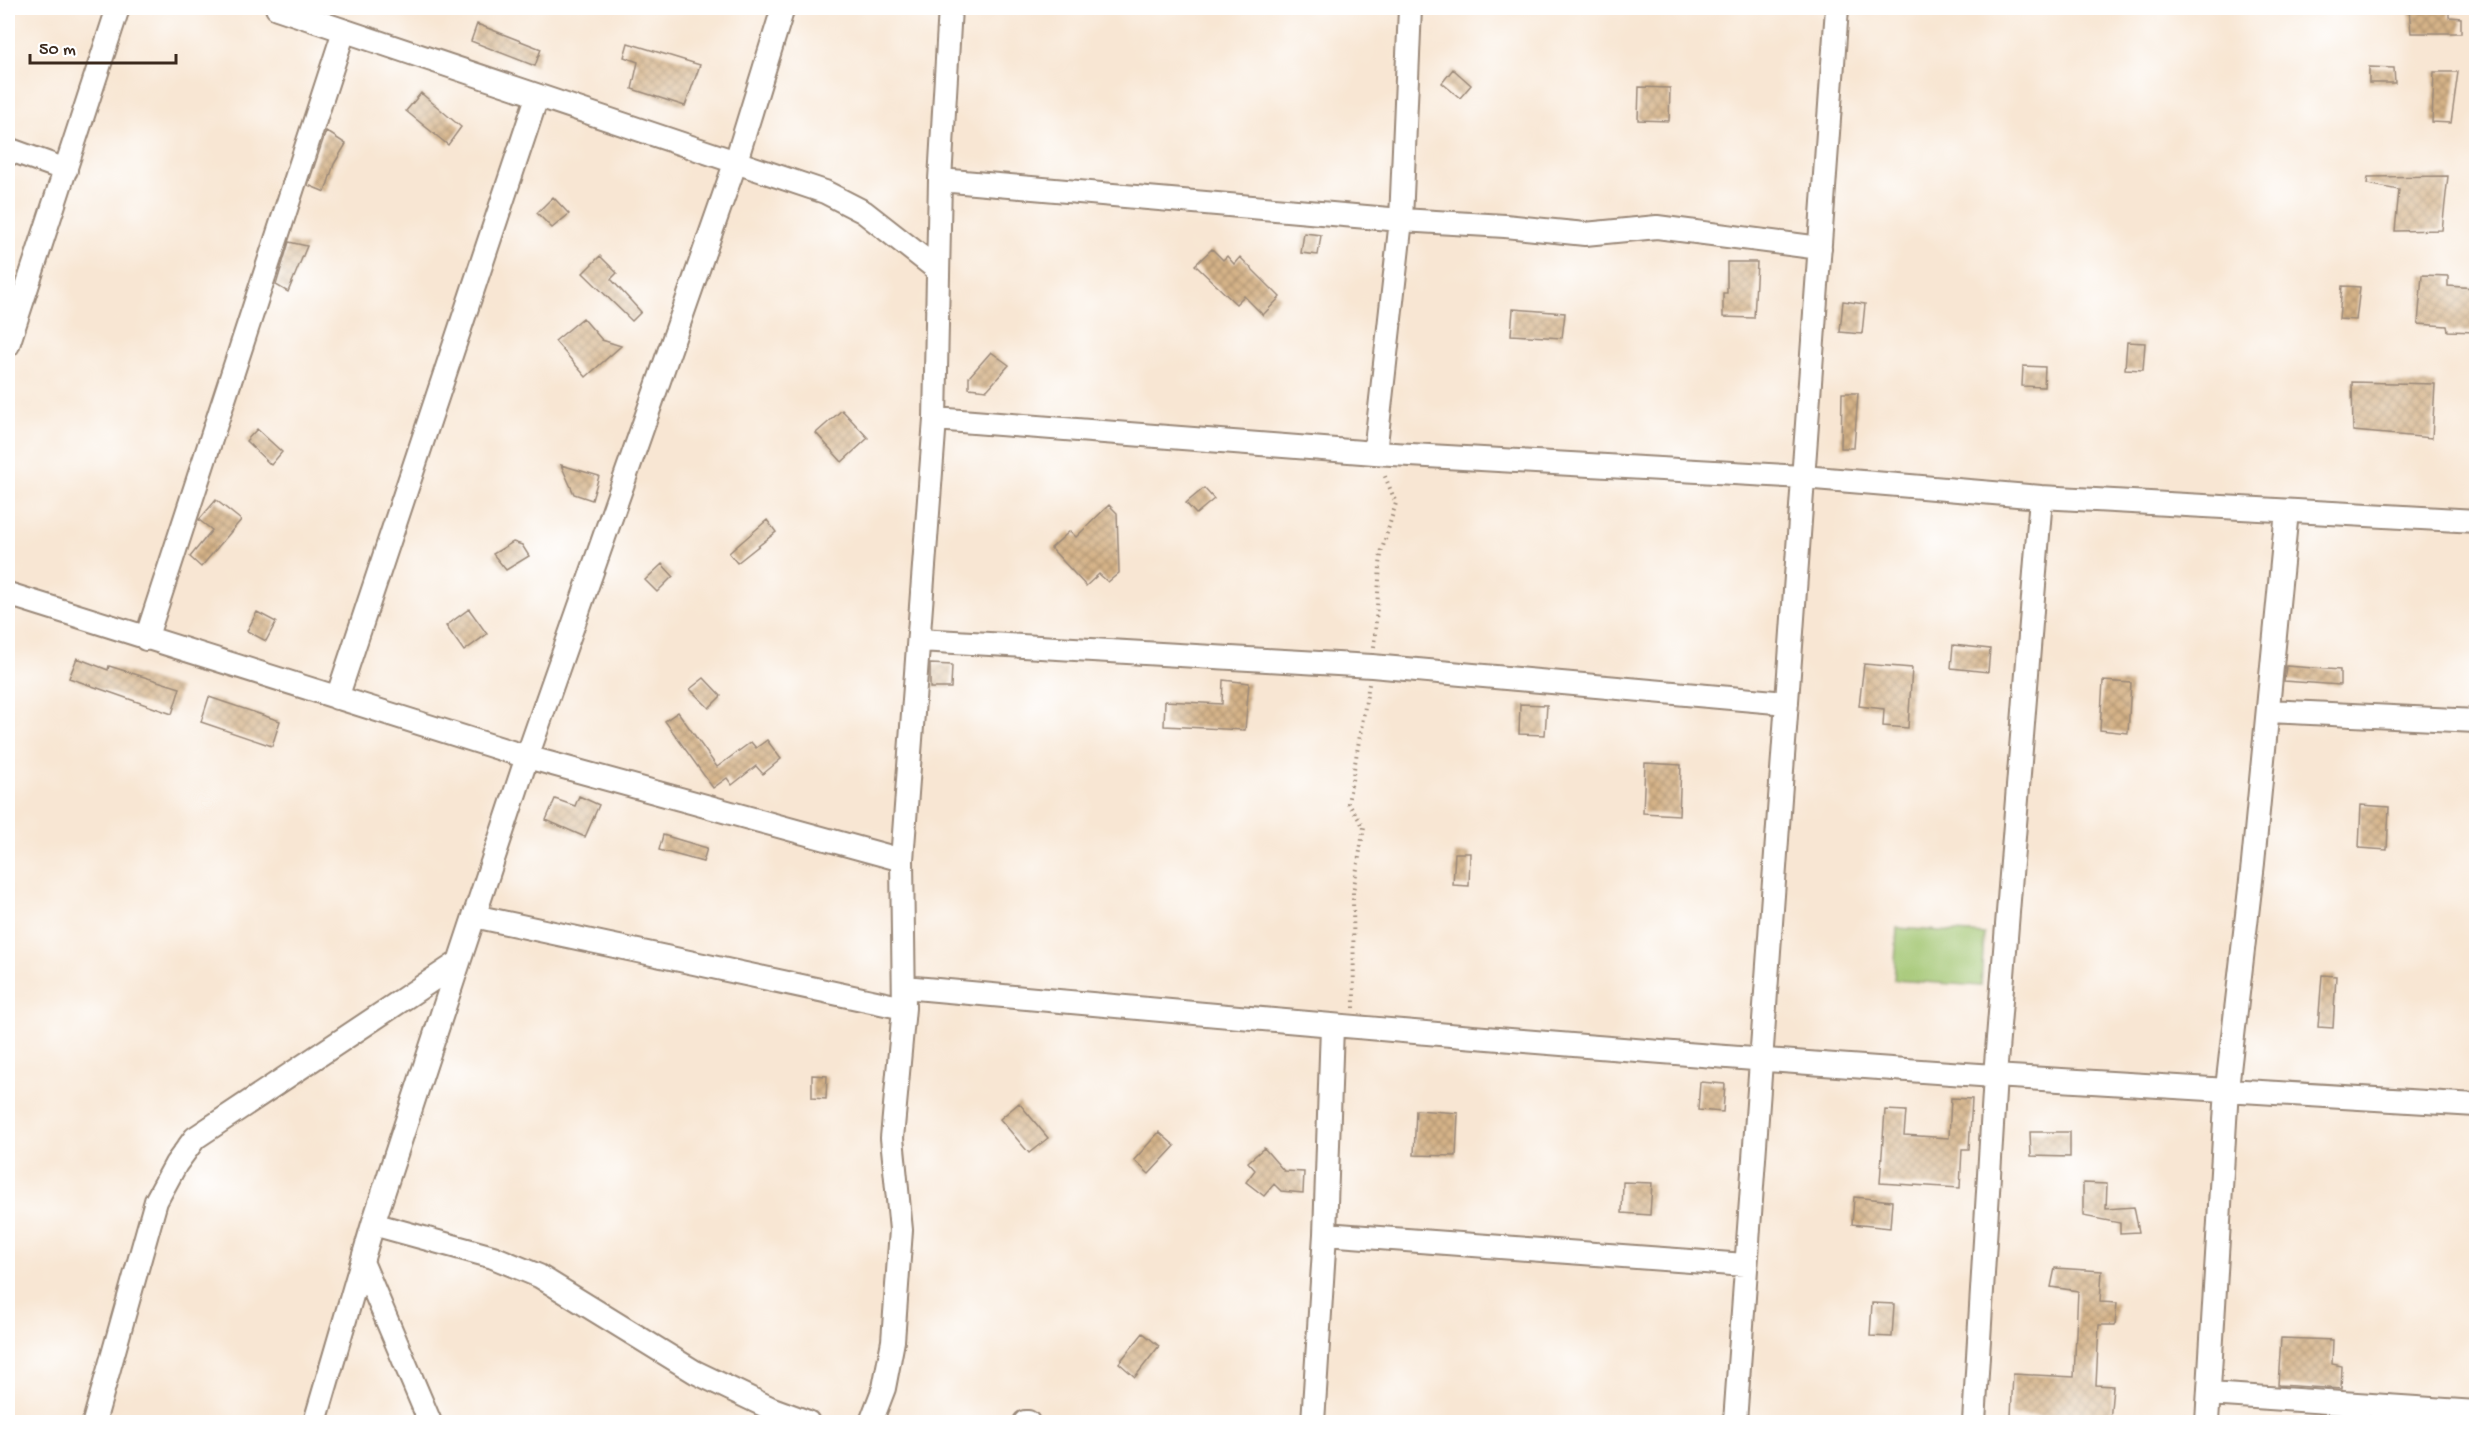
<svg xmlns="http://www.w3.org/2000/svg" width="2484" height="1430" font-family="'Gochi Hand',sans-serif">
<style>
.green{fill:#a1c56f;stroke:#6e7846;stroke-width:1.5}
.building{fill:url(#building-cross-hatch)}
.lines{fill:none;stroke-linecap:round;stroke-linejoin:round}
.minor-casing{stroke:#9a8878;stroke-width:26}
.path{stroke:#9a8878;stroke-width:4;stroke-dasharray:1.5 4.5;stroke-linecap:butt}
.minor{stroke:#fff;stroke-width:22}
</style>
<defs>
<pattern id="building-cross-hatch" width="8" height="8" patternUnits="userSpaceOnUse" patternTransform="scale(1.5)"><rect width="8" height="8" fill="#d5b388"/><path d="M0 0l8 8M0 8l8-8" fill="none" stroke="#ae926f"/></pattern>
</defs>
<rect width="100%" height="100%" fill="#fff"/>
<filter id="ink" filterUnits="userSpaceOnUse"><feTurbulence type="fractalNoise" baseFrequency=".0167" numOctaves="2"/><feDisplacementMap in="SourceGraphic" scale="12" xChannelSelector="R" yChannelSelector="G"/><feConvolveMatrix kernelMatrix="1 2 1 2 8 2 1 2 1" color-interpolation-filters="sRGB"/></filter>
<filter id="wash" filterUnits="userSpaceOnUse"><feTurbulence type="fractalNoise" baseFrequency=".008" numOctaves="4" result="noise"/><feDisplacementMap in="SourceGraphic" scale="24" xChannelSelector="R" yChannelSelector="G"/><feGaussianBlur stdDeviation="1.35" result="paint"/><feColorMatrix in="noise" values="0 0 0 0 0 0 0 0 0 0 0 0 0 0 0 0 0 1.4 0 .05"/><feComposite in="paint" operator="in"/></filter>
<g filter="url(#wash)">
<rect width="100%" height="100%" fill="#f8e6d3"/>
<path class="green" d="M1897,928L1984,934L1981,986L1894,980Z"/>
<g id="blocks">
<path class="building" d="M2409,8H2449V17L2461,18V33H2411Z
M477,24L541,49L535,66L471,41Z
M628,43L700,65L685,106L632,89L638,62L624,57Z
M2369,67L2394,68L2395,83H2369Z
M1453,69L1471,85L1460,98L1442,83Z
M2434,72H2458L2451,123L2432,122Z
M1639,87L1670,88L1669,121L1638,120Z
M421,93L461,127L448,145L406,111Z
M326,131L346,144L334,164L325,192L308,185Z
M2448,176L2442,230L2395,231L2399,190L2367,184L2368,177Z
M553,197L569,214L552,228L537,213Z
M1304,233L1321,235L1318,255L1301,253Z
M289,242L307,246L288,292L276,285Z
M1212,249L1223,260L1227,256L1234,264L1240,257L1280,297L1263,315L1244,296L1236,304L1195,265Z
M600,256L617,273L611,279L641,312L632,321L583,273Z
M1727,262H1757L1754,318L1723,317V293H1727Z
M2422,275L2448,276V286L2476,288V332L2448,331L2447,326L2418,324Z
M2342,286L2360,287L2356,320L2339,319Z
M1843,301L1865,304L1862,334L1840,332Z
M1513,309L1565,313L1562,338L1511,335Z
M583,318L602,340L621,346L586,377L555,341Z
M2127,342L2145,343L2143,370L2125,369Z
M991,352L1009,365L987,390L969,388V377Z
M2023,366L2045,367L2044,387L2022,386Z
M2352,382L2435,384L2432,438L2353,431Z
M1842,393H1858L1854,448H1841Z
M842,410L868,438L842,462L816,433Z
M257,429L282,452L271,465L246,441Z
M561,465L599,476L592,500L574,494Z
M1204,488L1214,499L1196,514L1186,503Z
M216,500L241,520L201,567L190,557L212,530L199,520Z
M1109,505L1117,513L1119,573L1108,582L1099,574L1086,586L1051,548L1070,531L1076,537Z
M767,520L776,532L737,563L729,553Z
M513,542L522,545L529,556L506,570L493,554Z
M662,564L673,576L657,592L645,580Z
M469,609L487,634L464,651L446,626Z
M257,612L276,622L266,641L247,631Z
M1953,645L1990,649L1988,672L1951,668Z
M77,658L108,670L109,666L180,688L172,714L69,678Z
M930,664L952,665L951,688H930Z
M1864,664L1912,668L1908,728L1883,726L1884,709L1859,706Z
M2286,666L2340,670V685L2284,681Z
M704,678L721,696L709,708L690,689Z
M1223,680L1249,683L1245,730L1164,726L1165,701L1222,704Z
M2103,681L2131,683L2128,733L2100,730Z
M209,697L280,721L272,746L201,722Z
M1520,704L1547,705L1545,735L1519,734Z
M678,712L717,767L751,742L756,748L767,740L781,759L763,774L756,766L732,785L727,778L713,788L665,721Z
M1645,763L1681,765L1679,815L1643,813Z
M579,796L599,805L585,837L546,820L555,799L575,806Z
M2361,805L2389,807L2387,850L2359,848Z
M663,835L707,848L703,862L659,850Z
M1455,853H1470L1469,886L1453,885Z
M2322,975L2336,976L2333,1028L2318,1027Z
M812,1075L827,1076L826,1099L812,1098Z
M1700,1082L1725,1084L1723,1112L1698,1110Z
M1951,1098L1972,1099L1969,1149H1962L1960,1188L1880,1183L1885,1110L1906,1111L1904,1135L1949,1138Z
M1019,1103L1048,1138L1029,1153L1000,1119Z
M1416,1110L1458,1113L1456,1156L1414,1155Z
M1159,1132L1175,1146L1149,1174L1134,1160Z
M2030,1132H2070V1157L2031,1156Z
M1264,1148L1284,1171L1304,1172L1303,1193L1281,1191L1274,1184L1264,1196L1246,1182L1255,1170L1248,1162Z
M1623,1182L1652,1183L1650,1215L1622,1213Z
M2083,1183L2107,1184L2106,1209L2134,1207L2139,1232L2120,1233V1223L2083,1216Z
M1854,1197L1892,1201L1890,1228L1852,1224Z
M2055,1268L2102,1271L2100,1302L2117,1303L2115,1325H2099L2096,1385L2113,1386L2110,1422H2067V1417L2011,1416L2013,1374L2074,1377L2078,1291L2051,1287Z
M1872,1303L1894,1304L1892,1337L1870,1336Z
M1143,1333L1159,1346L1135,1377L1119,1363Z
M2281,1338L2333,1340L2332,1364L2342,1366L2341,1389L2278,1385Z"/>
</g>
</g>
<g filter="url(#ink)">
<use href="#blocks" fill-opacity="0" stroke="#9a8878" stroke-width="1.5"/>
<g class="lines">
<g class="minor-casing">
<path id="minor" d="M277,8L825,192L864,212L938,270
M8,149L66,170
M940,180L1401,220L1505,226L1585,234L1657,227L1820,248
M8,345L118,8
M935,419L1375,453L1803,477L2041,497L2476,521
M1375,453L1401,220L1410,8
M8,594L527,757L902,860
M146,639L344,31
M919,640L1372,666L1787,703
M337,698L537,97
M2268,711L2476,721
M474,916L904,1008
M904,987C1267,1020 1630,1052 1994,1076C2155,1086 2316,1094 2476,1105
M373,1224L493,1257L539,1276L695,1372L770,1408L808,1422
M1325,1234L1745,1265
M363,1264L430,1422
M2209,1394L2476,1412
M94,1422L156,1201L176,1164L195,1138L459,962
M315,1422L373,1224L459,962L527,757L736,161L783,8
M871,1422L884,1388L893,1341L901,1230L892,1138L904,1008L902,860L935,419L940,180L950,8
M1025,1422H1028
M1313,1422L1325,1234L1332,1026
M1735,1422L1837,8
M1974,1422L1995,1076L2041,497
M2207,1422L2227,1088L2253,863L2287,511"/>
</g>
<path class="path" d="M1374,647L1381,553L1396,503L1384,474
M1354,1008L1353,892L1364,827L1348,803L1369,684"/>
<use href="#minor" class="minor"/>
</g>
</g>
<rect width="2484" height="1430" fill="none" stroke="#fff" stroke-width="30"/>
<path d="M30 54v9h146v-9" fill="none" stroke="#3b2a1e" stroke-width="3"/>
<text x="39" y="54" font-size="18" fill="#3b2a1e" stroke="#ffffff" stroke-width="4.5" paint-order="stroke">50 m</text>
</svg>
